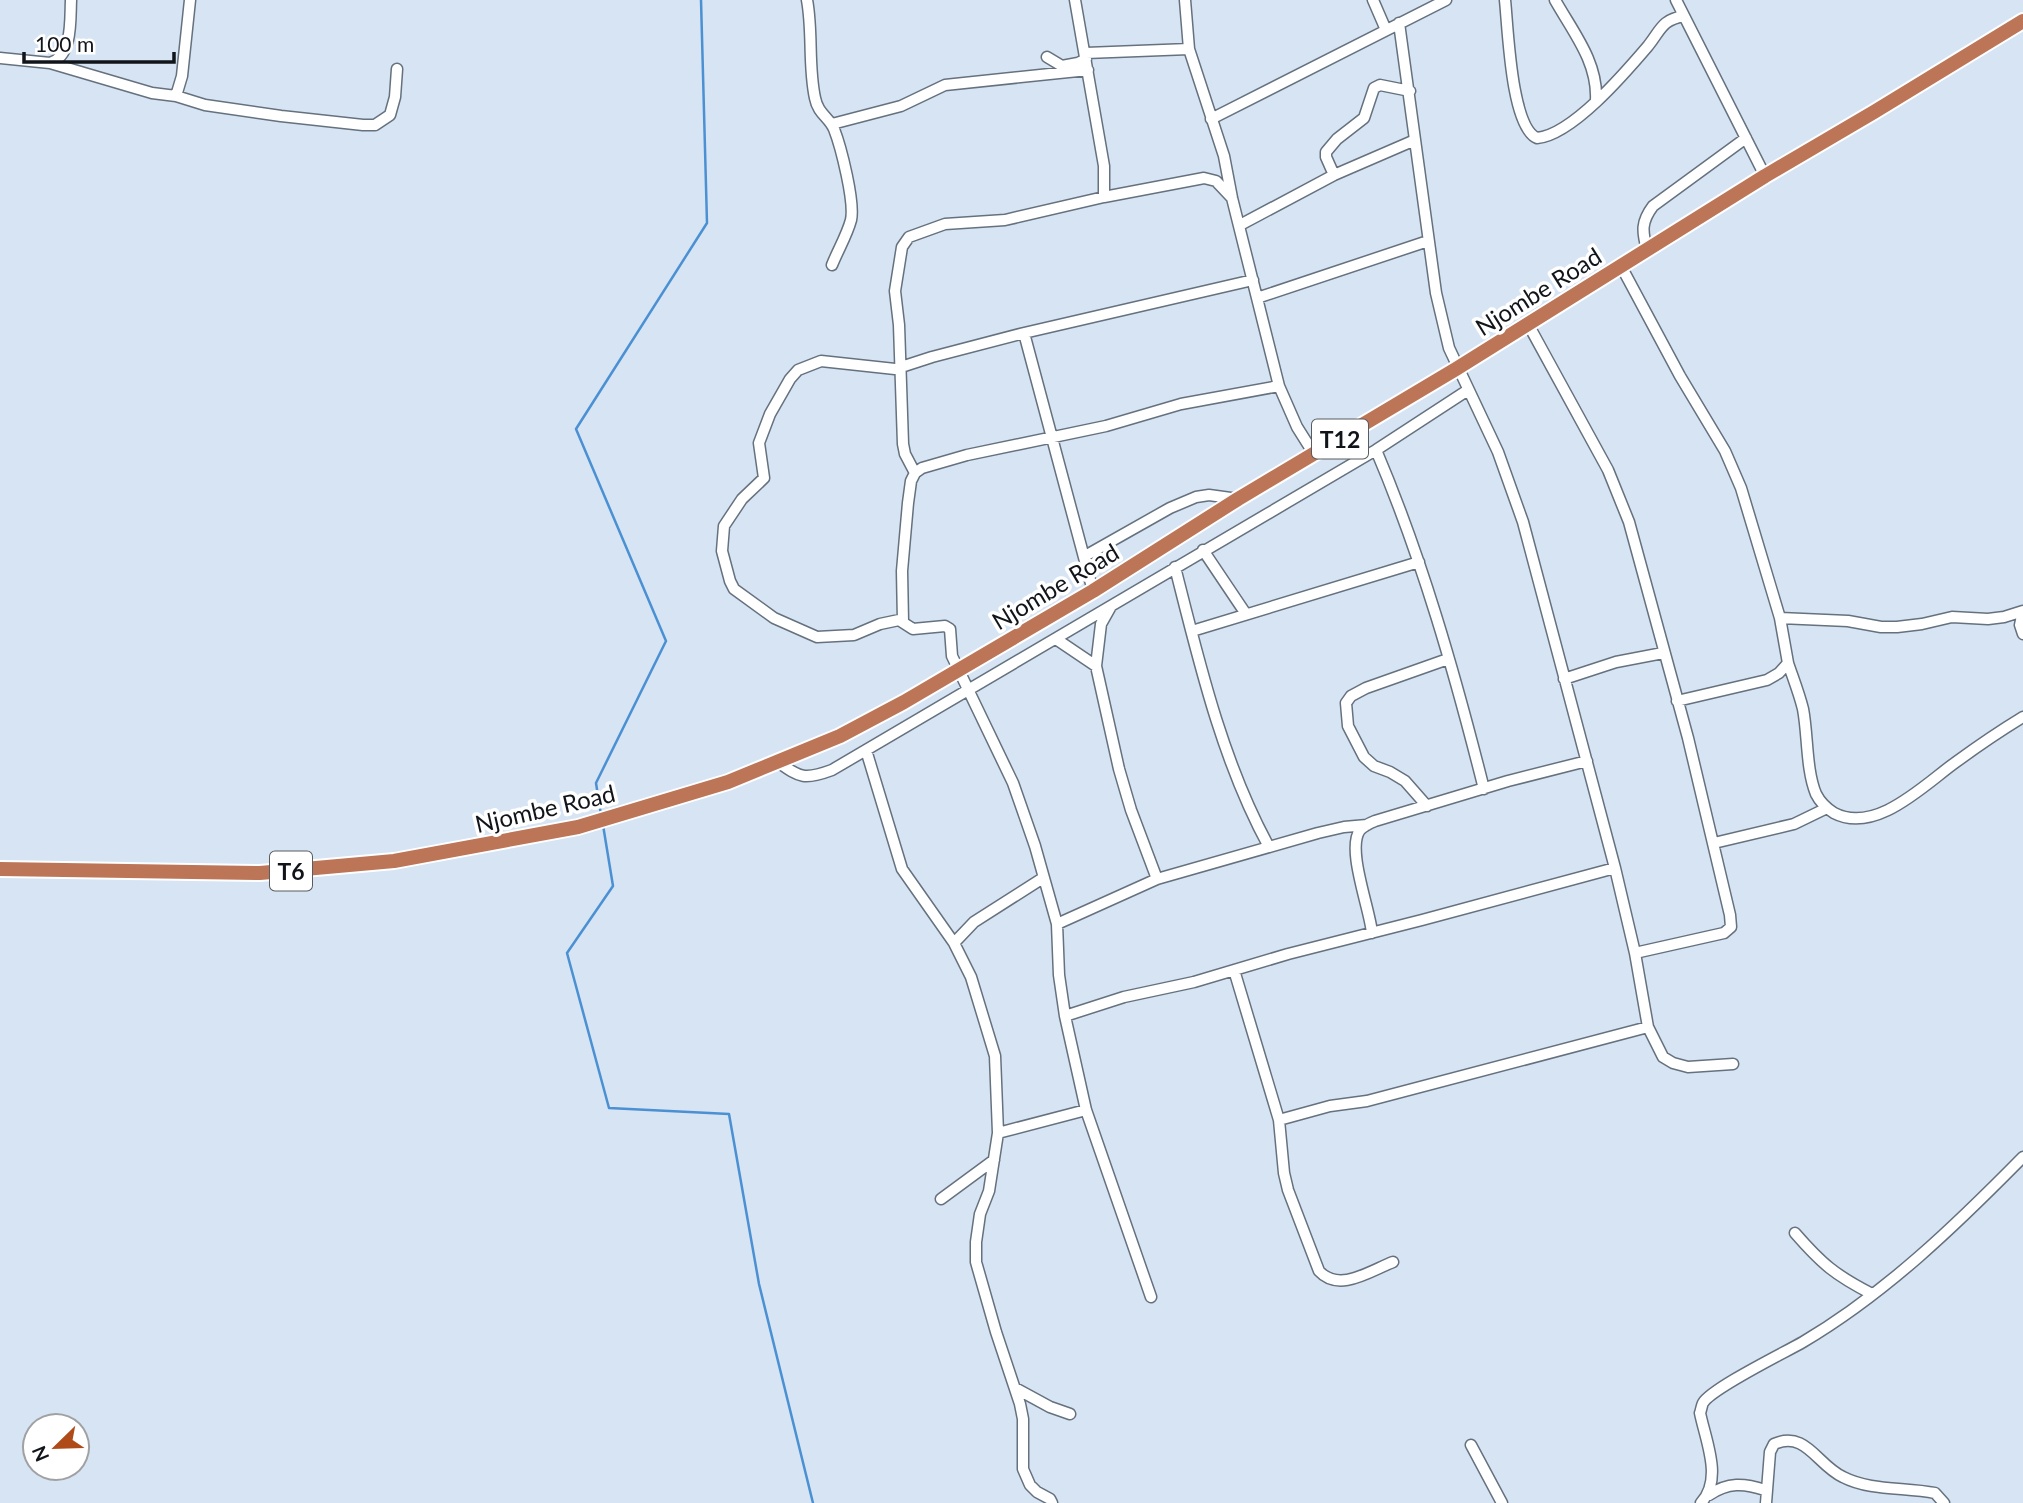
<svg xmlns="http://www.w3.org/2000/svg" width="2023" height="1503" font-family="Lato,sans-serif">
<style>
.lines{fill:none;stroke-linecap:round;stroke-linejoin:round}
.stream{stroke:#4b90d2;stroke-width:2.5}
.minor-casing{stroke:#65717e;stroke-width:13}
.highway-casing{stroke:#fff;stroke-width:18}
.minor{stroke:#fff;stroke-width:10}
.highway{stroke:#bc7557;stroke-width:14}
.labels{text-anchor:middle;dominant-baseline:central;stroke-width:7;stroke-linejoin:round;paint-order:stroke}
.shield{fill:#fff;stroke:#585b5f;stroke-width:2}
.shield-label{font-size:23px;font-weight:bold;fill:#11151a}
.street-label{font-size:24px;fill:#11151a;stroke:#fff}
</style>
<rect width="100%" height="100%" fill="#d6e4f3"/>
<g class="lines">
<path class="stream" d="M601,815L596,783L666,641L576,429L707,223L701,0
M603,825L613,886L567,953L609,1108L729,1114L759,1284L813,1503"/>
<g class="minor-casing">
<path id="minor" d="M807,0C813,32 808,66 815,98C818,114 829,117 834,129C841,147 855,202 851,220C847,235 838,250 832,265
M1075,0L1104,166V197
M1185,0L1189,49L1224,156L1232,198L1279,386L1297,427L1314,454
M1373,0L1386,30
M1505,0C1508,28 1511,127 1537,138C1572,135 1625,73 1648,46C1661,30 1661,20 1684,16
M1555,0C1573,32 1598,62 1596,100
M1676,0L1765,176
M1399,23L1436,293L1449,348L1498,452L1523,522L1615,868L1635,953L1648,1027L1663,1057L1673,1063L1688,1067L1733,1064
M1086,53L1189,49
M1047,57L1062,66L1078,63L1086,59
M0,58L50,63C73,56 70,20 71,0
M50,63L152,93L176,96L205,105L281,116L363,125H375L390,115L395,97L397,69
M176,96L182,76L190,0
M1211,119L1446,0
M832,124L901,106L945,85L1088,70
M1334,175L1326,157V152L1337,139L1364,118L1374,88L1380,85L1410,91
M1240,225L1334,175L1415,140
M1647,250C1642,231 1641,222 1653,206L1746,138
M1621,266L1680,376L1725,451L1741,488L1780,618L1788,663L1779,673L1767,680L1677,701
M1257,298L1428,241
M1528,324L1608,470L1629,522L1688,738L1730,915L1731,927L1724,933L1635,953
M1024,333L1093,591
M1376,450C1422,558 1455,674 1484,789
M915,473L905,454L903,444L899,325L895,291L902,247L909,237L945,224L1005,220L1104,197L1204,178L1216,181L1232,198
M1203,550L1246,614
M1085,556L1170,508L1196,497L1209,495L1238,499
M1175,567C1199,662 1222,761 1269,847
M1110,608L1101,624L1096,666L1119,769L1131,810L1157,879
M2023,611L2020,625L2023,634
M1780,618L1848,621L1881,627H1897L1922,624L1952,617L1988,619L2004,617L2023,611
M903,622L902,571L908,503L911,481L915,473L922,468L967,455L1106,426L1181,404L1279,386
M1192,631L1419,562
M1056,639L1096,666
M1788,663C1793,678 1799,693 1803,709C1808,735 1806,770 1816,794C1820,802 1826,808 1834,813C1876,835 1925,784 1956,762C1978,746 2000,731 2023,717
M1564,679L1616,662L1663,653
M866,750L902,869L954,943L971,977L995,1056L998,1133L989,1191L980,1214L976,1242V1262L996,1332L1020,1404L1023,1419V1469L1030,1485L1037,1492L1050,1499L1052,1503
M778,762C800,778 805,780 832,770L1376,450L1468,390
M1427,806L1405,781L1390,772L1374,766L1364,757L1348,726L1346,703L1351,696L1366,688L1448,659
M1714,843L1794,824L1827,808
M1057,924L1157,879L1318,833L1344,827L1367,825
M1372,933C1370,909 1346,849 1360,830C1364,826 1370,823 1375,821L1508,781L1587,761
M954,943L974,922L1043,878
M1234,970L1279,1120L1330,1106L1367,1101L1648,1027
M1065,1016L1124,997L1194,982L1288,954L1422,920L1615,868
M1279,1120L1284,1173L1288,1190L1319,1271C1339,1293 1370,1271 1393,1262
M998,1133L1086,1110
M941,1199L994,1160
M1795,1233C1822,1264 1835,1275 1872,1294
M1151,1297L1086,1110L1065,1016L1059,975L1057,924L1035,846L1013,783L952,656L950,629L945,626L913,629L899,620L880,624L854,635L817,637L774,618L734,589L730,581L722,551L724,526L742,499L764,478L759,443L770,414L790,379L798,370L821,361L895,369L932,357L1024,333L1253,280
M1015,1388L1050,1407L1070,1414
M1471,1445L1502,1503
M1709,1495C1728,1482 1744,1483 1765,1490
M1701,1503C1723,1479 1706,1442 1700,1413C1701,1411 1702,1404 1703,1403C1712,1388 1784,1353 1803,1342C1886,1293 1956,1225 2023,1157
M1766,1503L1770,1452L1774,1444C1806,1430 1817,1465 1843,1477C1870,1491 1905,1487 1935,1493L1944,1503"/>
</g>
<g class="highway-casing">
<path id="highway" d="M0,869L260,873L394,861L578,827L728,782L840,736L904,702L1093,591L1238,499L1456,369L1765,176L1874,112L2023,21"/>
</g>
<use href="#minor" class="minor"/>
<use href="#highway" class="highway"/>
</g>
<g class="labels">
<g class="shield">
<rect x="1312" y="419.5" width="56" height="39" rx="5"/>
<rect x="270" y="851.5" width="42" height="39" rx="5"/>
</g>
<g class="shield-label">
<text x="1340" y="439">T12</text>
<text x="291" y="871">T6</text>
</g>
<g class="street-label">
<text transform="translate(1538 291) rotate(-32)">Njombe Road</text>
<text transform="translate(1055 586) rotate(-31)">Njombe Road</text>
<text transform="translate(545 808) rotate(-13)">Njombe Road</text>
</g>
</g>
<g transform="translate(56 1447) rotate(247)"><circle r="33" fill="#ffffff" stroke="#a0a1a3" stroke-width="2"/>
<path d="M0-5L12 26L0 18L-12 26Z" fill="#af4b19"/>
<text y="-10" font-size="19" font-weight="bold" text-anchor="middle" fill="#11151a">N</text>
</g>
<path d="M24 52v10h150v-10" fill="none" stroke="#11151a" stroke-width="3.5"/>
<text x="35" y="52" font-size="21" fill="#11151a" stroke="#ffffff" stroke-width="5" paint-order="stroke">100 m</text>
</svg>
